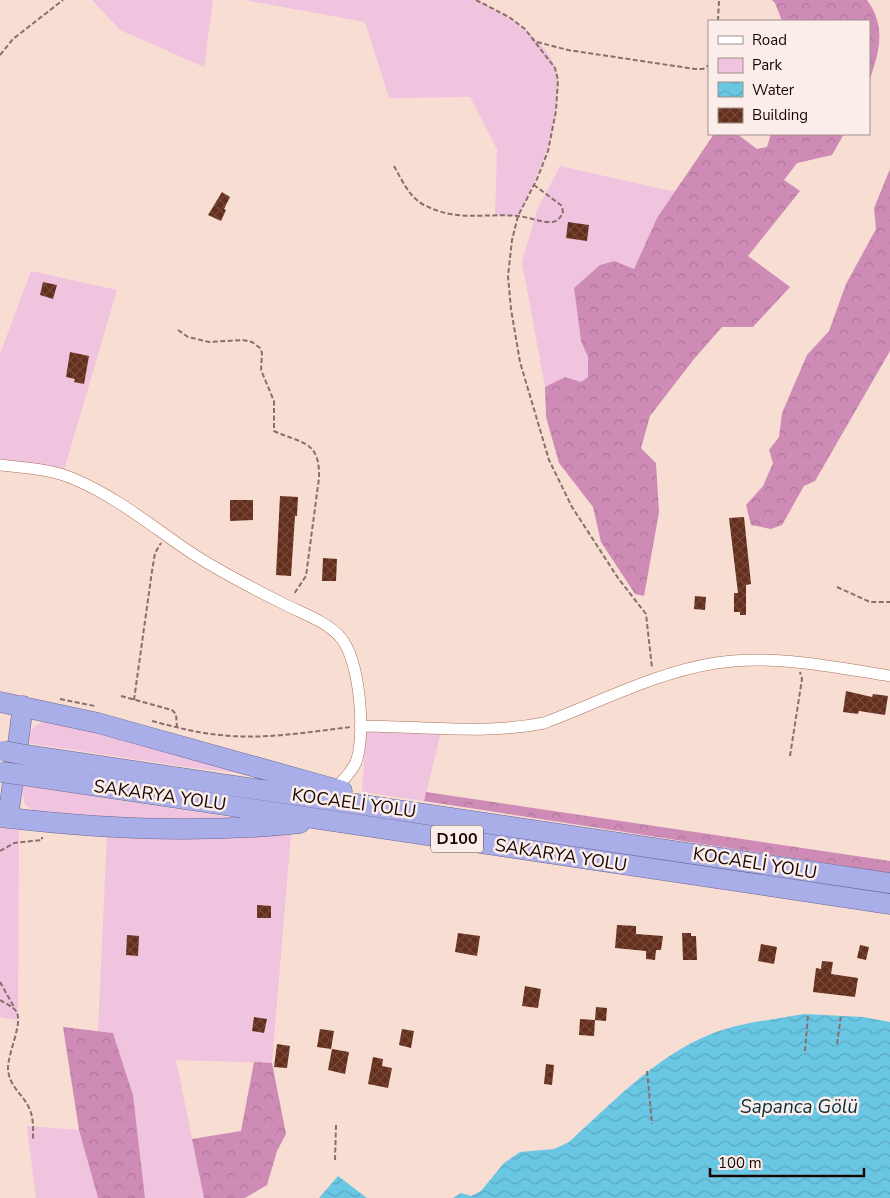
<svg xmlns="http://www.w3.org/2000/svg" width="890" height="1198" font-family="'Nunito Sans',sans-serif">
<style>
.green{fill:#f0c3df}
.forest{fill:url(#forest-crowns)}
.water{fill:url(#water-waves)}
.building{fill:url(#building-cross-hatch)}
.lines{fill:none;stroke-linecap:round;stroke-linejoin:round}
.minor-casing{stroke:#ab705b;stroke-width:12}
.trunk-casing{stroke:#6a6593;stroke-width:21}
.path{stroke:#877069;stroke-width:2;stroke-dasharray:5 2.5;stroke-linecap:butt}
.minor{stroke:#fff;stroke-width:11}
.trunk{stroke:#aaaee8;stroke-width:20}
.trunk-bridge-casing{stroke:#6a6593;stroke-width:21;stroke-linecap:butt}
.trunk-bridge{stroke:#aaaee8;stroke-width:20}
.labels{text-anchor:middle;dominant-baseline:central;stroke-width:5;stroke-linejoin:round;paint-order:stroke}
.shield{fill:#fbede9;stroke:#5d4b47;stroke-width:1}
.shield-label{font-size:16px;font-weight:bold;fill:#190501}
.street-label{font-size:18px;fill:#190501;stroke:#fbede9}
.water-label{font-size:19px;font-style:italic;fill:#02313d;stroke:#fbede9}
</style>
<defs>
<pattern id="forest-crowns" width="20" height="18" patternUnits="userSpaceOnUse" patternTransform="scale(1.25)"><rect width="20" height="18" fill="#cd8bb6"/><path d="M2 6a3 3 0 1 1 6 0M12 15a3 3 0 1 1 6 0" fill="none" stroke="#af769b"/></pattern>
<pattern id="water-waves" width="16" height="10" patternUnits="userSpaceOnUse" patternTransform="scale(1.25)"><rect width="16" height="10" fill="#69c7e4"/><path d="M0 5q4-4 8 0t8 0" fill="none" stroke="#5aa9c2"/></pattern>
<pattern id="building-cross-hatch" width="8" height="8" patternUnits="userSpaceOnUse" patternTransform="scale(1.25)"><rect width="8" height="8" fill="#632e1b"/><path d="M0 0l8 8M0 8l8-8" fill="none" stroke="#744939"/></pattern>
</defs>
<rect width="100%" height="100%" fill="#f8ddd3"/>
<path class="green" d="M92,0H213L204,67L120,30Z
M244,0H476C505,14 545,38 556,69C559,80 557,90 557,100C552,148 538,174 518,216H495L497,149L470,97L389,98L365,22Z
M560,166L671,191L676,190L657,218L634,269L614,261L600,265L574,288L581,341L588,357V377L581,382L565,377L545,387L522,262L537,210Z
M31,271L117,290L64,470L0,459V354Z
M56,718L246,774L194,768L26,743C31,726 39,721 56,718Z
M366,732H441L424,801L362,792Z
M20,785L242,819L168,820L36,813L25,804Z
M0,827L19,830L18,1020L0,1017Z
M107,833L291,834L272,1063L176,1060L204,1198H145L133,1095L113,1033L98,1031Z
M27,1126L79,1130L98,1198H36Z"/>
<path class="forest" d="M772,0H867C887,27 879,53 869,82V21H782L775,3Z
M714,134H737L757,149L767,147L771,134H844L832,155L797,163L784,180L800,191L748,256L790,287L753,327H722L694,359L650,416L641,448L656,463L659,512L644,596L635,594L601,542L593,507L559,463L546,417L545,387L565,377L581,382L588,377V357L581,341L574,288L600,265L614,261L634,269L657,218Z
M890,169V351L815,481L804,486L782,525L771,529L751,525L746,505L763,486L773,463L769,450L779,437L782,413L807,355L829,331L846,284L876,229L874,208Z
M426,792L890,861V873L424,801Z
M63,1027L113,1033L133,1095L145,1198H98L79,1130Z
M254,1062L272,1063L286,1134L277,1151L267,1185L245,1198H204L192,1139L241,1131Z"/>
<path class="water" d="M804,1014L863,1017L890,1022V1198H453L461,1193L471,1196L481,1191L504,1163L520,1152L554,1149L569,1142C611,1104 652,1060 704,1037C735,1023 771,1020 804,1014Z
M338,1176L367,1198H319Z"/>
<path class="building" d="M222,192L230,197L224,209L226,210L221,221L208,215Z
M568,222L589,225L587,241L566,238Z
M43,282L57,285L53,299L40,295Z
M70,352L89,356L84,384L74,382L75,379L66,377Z
M280,496L298,497L297,516H295L291,576L276,575Z
M230,500H253V520L230,521Z
M744,517L751,584L746,585V615H740V612H734V593H738L729,518Z
M323,558L337,559L336,581H322Z
M695,596L706,597L705,610L694,609Z
M846,691L872,697L873,694L888,696L885,715L859,711L858,714L843,712Z
M257,905L271,906V918H257Z
M617,925L636,926V934L663,936L661,950H656L655,960L646,959V951L615,948Z
M458,933L480,936L477,956L455,952Z
M682,933H691V936H696L697,960H683Z
M127,935L139,936L138,956L126,955Z
M761,944L777,947L774,964L758,961Z
M860,945L869,947L866,960L857,958Z
M822,961L833,962L831,974L858,978L855,997L813,992L816,968L821,969Z
M525,986L541,989L538,1008L522,1006Z
M596,1007L607,1008L606,1021L595,1020Z
M254,1017L267,1019L264,1033L252,1031Z
M580,1019L595,1020L594,1036L579,1035Z
M320,1029L334,1031L331,1049L317,1047Z
M402,1029L414,1031L411,1048L399,1045Z
M277,1044L290,1046L287,1068L274,1067Z
M332,1049L349,1052L345,1074L328,1070Z
M373,1057L383,1059L382,1066L392,1068L388,1088L368,1084Z
M546,1064L554,1065L552,1085L544,1084Z"/>
<g class="lines">
<g class="minor-casing">
<path id="minor" d="M0,465C24,468 52,469 74,479C117,497 154,528 193,554C221,572 252,588 282,603C301,613 327,621 341,638C360,661 366,735 356,762C352,772 342,781 335,789
M360,726C421,726 484,735 544,723C600,702 657,672 716,663C774,654 833,667 890,676"/>
</g>
<g class="trunk-casing">
<path id="trunk" d="M0,702L98,723L342,791
M26,755L890,883
M23,775L890,904
M0,817C99,829 200,834 300,823
M8,818L23,706"/>
</g>
<path class="path" d="M476,0L509,17L525,29L555,68L558,80L556,111L548,151L537,179L518,216L512,240L508,276L511,309L520,362L549,460L572,507L618,578L646,614L652,668
M718,21L719,0
M537,42L568,50L695,69H703L709,65
M0,55L13,39L63,0
M394,166C402,180 409,197 424,205C457,222 484,213 518,216C529,217 541,223 552,222C557,222 560,218 563,213L562,206L534,185
M178,330L188,337L209,342L243,340L252,342L260,348L262,353L261,370L274,401V431C302,444 320,440 319,478L306,576L294,594
M837,587L870,602H890
M121,696L172,710L176,714L177,727
M60,699L95,706
M134,700L152,571L155,553L161,543
M152,721C175,727 197,733 220,735C263,740 308,732 351,727
M790,756L802,679L800,672
M0,851L14,843L42,840V837
M0,982L14,1007
M0,1000C5,1003 12,1006 16,1011C24,1022 7,1054 8,1070C10,1088 24,1095 30,1110C34,1120 33,1131 33,1141
M837,1044L841,1016
M805,1051L808,1015
M647,1071L652,1124
M335,1160L336,1125"/>
<use href="#minor" class="minor"/>
<use href="#trunk" class="trunk"/>
<g class="trunk-bridge-casing">
<path id="trunk-bridge" d="M4,751L26,755
M2,772L23,775"/>
</g>
<use href="#trunk-bridge" class="trunk-bridge"/>
</g>
<g class="labels">
<rect class="shield" x="431" y="825.5" width="52" height="27" rx="4"/>
<g class="shield-label">
<text x="457" y="839">D100</text>
</g>
<g class="street-label">
<text transform="translate(160 795) rotate(8)">SAKARYA YOLU</text>
<text transform="translate(354 803) rotate(8)">KOCAELİ YOLU</text>
<text transform="translate(561 855) rotate(9)">SAKARYA YOLU</text>
<text transform="translate(755 863) rotate(9)">KOCAELİ YOLU</text>
</g>
<g class="water-label">
<text x="799" y="1107">Sapanca Gölü</text>
</g>
</g>
<rect x="708" y="20" width="162" height="115" fill="#fbede9" stroke="#a1908c"/>
<rect x="718" y="36" width="25" height="8" fill="#ffffff" stroke="#a1908c"/>
<text x="752" y="45" font-size="15" fill="#190501">Road</text>
<rect x="718" y="58" width="25" height="15" fill="#f0c3df" stroke="#a1908c"/>
<text x="752" y="70" font-size="15" fill="#190501">Park</text>
<rect x="718" y="82" width="25" height="15" fill="url(#water-waves)" stroke="#a1908c"/>
<text x="752" y="95" font-size="15" fill="#190501">Water</text>
<rect x="718" y="108" width="25" height="15" fill="url(#building-cross-hatch)" stroke="#a1908c"/>
<text x="752" y="120" font-size="15" fill="#190501">Building</text>
<path d="M710 1168v8h154v-8" fill="none" stroke="#190501" stroke-width="2.5"/>
<text x="718" y="1168" font-size="15" fill="#190501" stroke="#fbede9" stroke-width="4" paint-order="stroke">100 m</text>
</svg>
